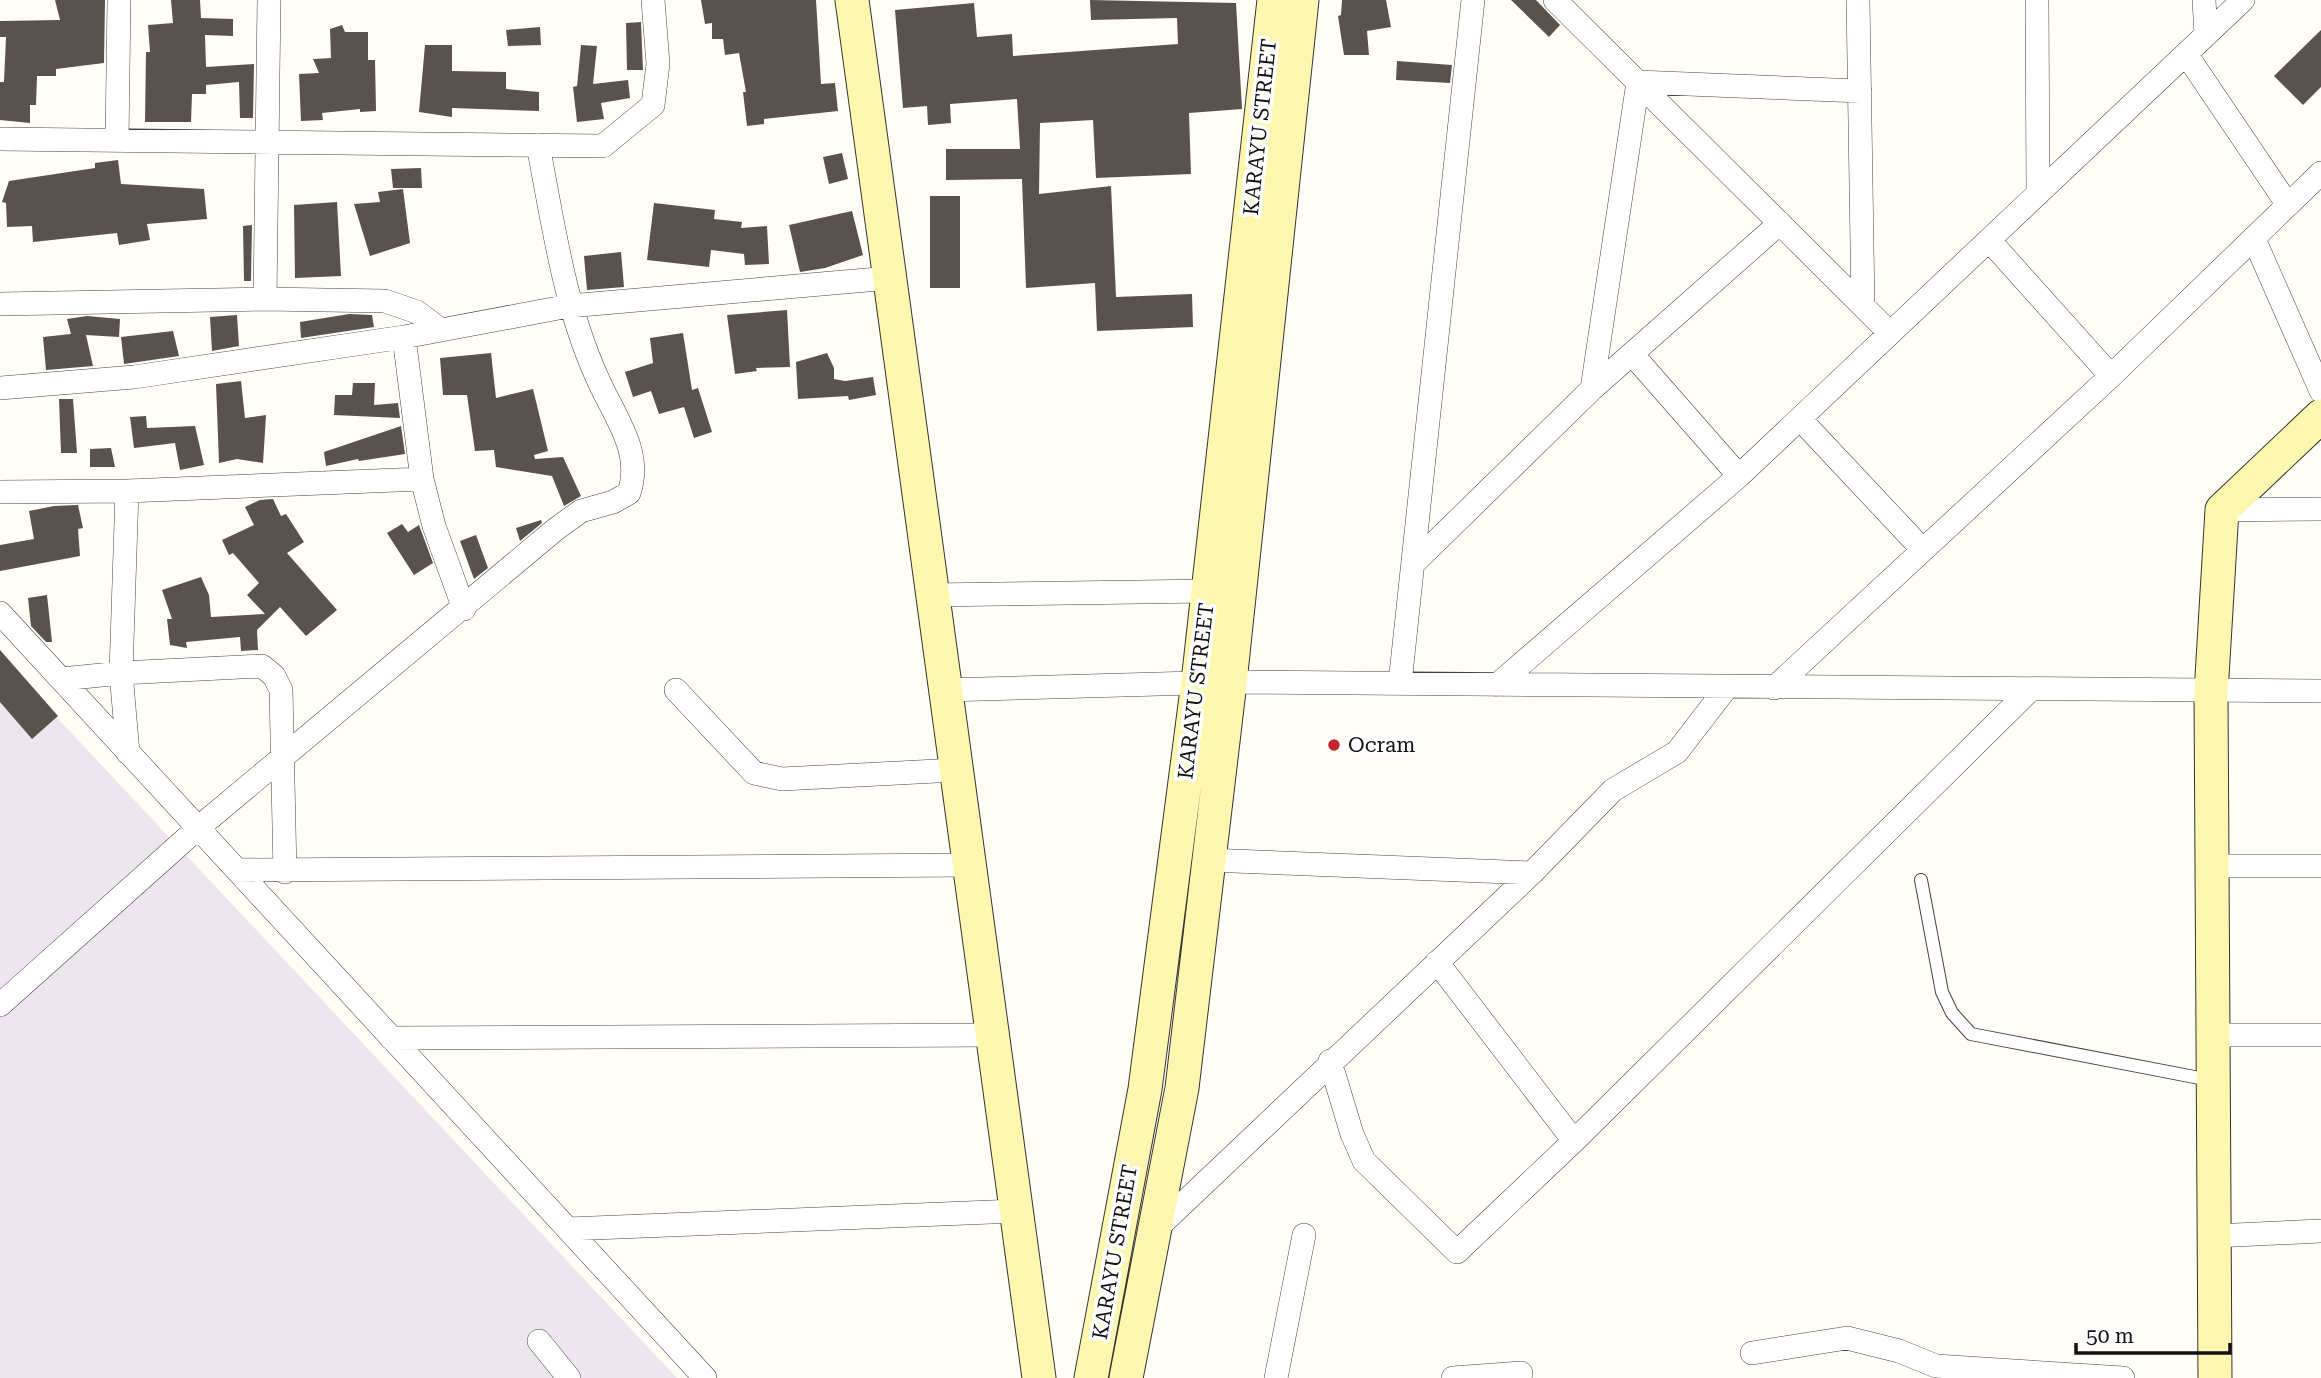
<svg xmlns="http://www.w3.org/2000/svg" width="2321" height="1378" font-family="'Roboto Serif',serif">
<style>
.industrial{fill:#eee6ef}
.building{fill:#5a524d}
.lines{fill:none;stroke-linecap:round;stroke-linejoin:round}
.lane-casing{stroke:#444;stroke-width:14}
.street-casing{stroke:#444;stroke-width:24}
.secondary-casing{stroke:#333;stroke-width:35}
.lane{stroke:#fff;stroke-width:12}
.street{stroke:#fff;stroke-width:23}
.secondary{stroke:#fff6b0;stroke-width:33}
.poi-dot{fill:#c4262e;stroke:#fff;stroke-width:2.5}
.labels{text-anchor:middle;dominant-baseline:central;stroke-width:7;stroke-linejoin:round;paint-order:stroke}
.street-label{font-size:21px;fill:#111;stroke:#fff}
.poi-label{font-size:21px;fill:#111;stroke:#fff;text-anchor:start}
</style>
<rect width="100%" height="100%" fill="#fffdf5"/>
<path class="industrial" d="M0,657L677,1378H0Z"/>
<path class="building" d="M55,0H105L104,63L56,69V76H37L36,105H30V123L0,120V82H4L6,37H0V21L60,20Z
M171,0H200L201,18L233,19V36L205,35L206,67L254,64L253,118H240L239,82L206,85V94H192L191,122H145L146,52H150L148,25L173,23Z
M701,0H816L821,84L835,83L838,111L764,119V124L747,126L743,92H746L739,53L725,55L723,39H712V23L705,24Z
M1090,0L1236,3L1242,109L1189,113L1191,174L1096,178L1093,120L1040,123L1039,194L1111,186L1116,297L1192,294L1193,327L1097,331L1095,283L1026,288L1022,179L946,180V149H1020L1017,99L950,104L951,123L928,125L927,106L903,108L895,10L974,3L977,37L1012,34L1013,56L1178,44L1177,18L1091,20Z
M1342,0H1386L1391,27L1367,31L1369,55H1344L1338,16L1341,15Z
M1511,0H1536L1560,25L1549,37Z
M641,22L643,70H627L626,23Z
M342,25L345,32H368V60H375L376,111L360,112V109L322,113L323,120L301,121L299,74L319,73L313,59L331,58L330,29Z
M540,27L541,45L508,46L506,30Z
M2321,30V87L2303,105L2274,76Z
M425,45H452V71L506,72V89L539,92V111L452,108V117L419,112Z
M581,45L597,46L593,84L628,80L630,98L601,103L604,119L577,122L573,87L577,86Z
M1397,61L1452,65L1450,83L1396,80Z
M842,153L848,179L829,184L823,157Z
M118,160L121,184L204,189L207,219L147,224L150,240L119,245L117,233L33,242L32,226L7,227L6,203L2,202L9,181L95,168V163Z
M421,168L422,188H393L391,169Z
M403,189L410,243L370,256L354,204L380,202L378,192Z
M930,196H960V288H930Z
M337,202L341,276L295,278L294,205Z
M654,203L715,210L714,219L742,222L741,228L767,226L769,264L745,265L744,254L711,250L709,267L647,260Z
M852,211L863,255L825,268L800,272L789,225Z
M252,225L251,281H244L243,226Z
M621,252L624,287L587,290L584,256Z
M787,310L790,367L756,368L757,371L735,374L727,315Z
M349,314L372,315L374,327L301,338L300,322Z
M237,315L239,346L212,351L210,317Z
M87,316L120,319L119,337L86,335L93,366L46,370L43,337L71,334L67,319Z
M173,331L179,356L124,364L121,337Z
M683,333L692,390L698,388L712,432L694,438L684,407L659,414L651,391L633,397L625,372L653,363L650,338Z
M491,353L496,398L533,389L548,451L534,455L535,459L563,457L581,496L564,506L552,476L496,467L494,450L475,451L467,395H443L440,358Z
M827,353L834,368V379L845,381L873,377L876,395L849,400L848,396L798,399L796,362Z
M241,381L245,418L266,415L263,463L237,459L219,463L216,384Z
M353,383H375L374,405L398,403L400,418L334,415L335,395H352Z
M59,399H73L77,453H61Z
M146,416L147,428L195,426L204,465L180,470L175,443L134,448L130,417Z
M401,426L405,454L359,461L358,459L326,466L324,452Z
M111,448L115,467H90V449Z
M273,499L281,516L286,514L304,542L287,553L337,610L306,636L280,607L257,630L258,650L241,651L240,637L186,642L187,648L170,645L167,619H172L162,590L201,577L209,595L211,617L265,614L247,595L259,583L233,553L229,555L222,540L254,525L245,507L260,500Z
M78,505L83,528L78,529L80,556L0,571V545L34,539L29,511L54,506Z
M541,520L542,523L520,541L516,528Z
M402,524L408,532L419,525L433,563L414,575L387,533Z
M476,535L488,568L474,579L460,541Z
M47,595L52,642H46L31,626L28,598Z
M0,650L58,716L32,739L0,702Z"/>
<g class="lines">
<g class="lane-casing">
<path id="lane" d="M1921,880L1942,992L1952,1013L1971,1034L2210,1080"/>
</g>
<g class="street-casing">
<path id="street" d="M1555,0L1890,333
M1858,0L1863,306
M2037,0L2038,194
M2204,0L2206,35
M2186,54L2288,205
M0,139L603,146L653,105L658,64L653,0
M117,140L119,0
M2254,239L2321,391
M1989,240L2111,376
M265,299L269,0
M0,304L265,299L385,301L417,312L441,330
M404,337L422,479L434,526L464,609
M1632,354L1739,476
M0,388L134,377L404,337L569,306L890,278
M1592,389L1638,82L1860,91
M1800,419L1923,550
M127,491L121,673L128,753
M0,492L127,491L422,479
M2222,510L2321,509
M1415,562L1592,389L1780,223
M932,595L1208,591
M0,613L705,1378
M62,679L121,673L262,666L274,676L281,690L285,872
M1400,683L1473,0
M1497,685L1739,476L2243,0
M1774,688L2111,376L2321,173
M676,690L754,773L782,779L956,770
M945,690L1230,682L2321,691
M1207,860L1532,873
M2212,866H2321
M237,870L969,865
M1437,962L1574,1141
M0,1005L198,828L556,529L581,511L613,502L629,493C642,455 619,423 602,388C565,312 554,228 538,145
M2214,1035H2321
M391,1038L992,1035
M1330,1061L1352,1134L1364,1161L1457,1252L1574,1141L2029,691
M568,1229L1016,1211
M1154,1231L1532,873L1613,790L1677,752L1727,687
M2214,1236L2321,1231
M539,1341L569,1378
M1752,1353L1847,1338L1899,1351L1936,1366L2123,1378
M1276,1378L1304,1235
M1453,1378L1521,1373"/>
</g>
<g class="secondary-casing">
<path id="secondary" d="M852,0L1039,1378
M1091,1378L1145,1089L1198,682L1274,0
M1126,1378L1182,1088L1230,682L1302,0
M2215,1378L2211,693L2222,510L2321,416"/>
</g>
<use href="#lane" class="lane"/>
<use href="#street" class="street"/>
<use href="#secondary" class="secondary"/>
</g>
<circle class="poi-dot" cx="1334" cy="745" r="7"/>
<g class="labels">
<g class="street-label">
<text transform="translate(1260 127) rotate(-84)">KARAYU STREET</text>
<text transform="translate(1196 691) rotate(-83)">KARAYU STREET</text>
<text transform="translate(1115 1252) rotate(-80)">KARAYU STREET</text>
</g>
<g class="poi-label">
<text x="1348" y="745">Ocram</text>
</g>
</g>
<path d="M2076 1343v10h154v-10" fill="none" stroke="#111111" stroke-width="3.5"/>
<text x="2086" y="1343" font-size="21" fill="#111111" stroke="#ffffff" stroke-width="5" paint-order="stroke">50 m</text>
</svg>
